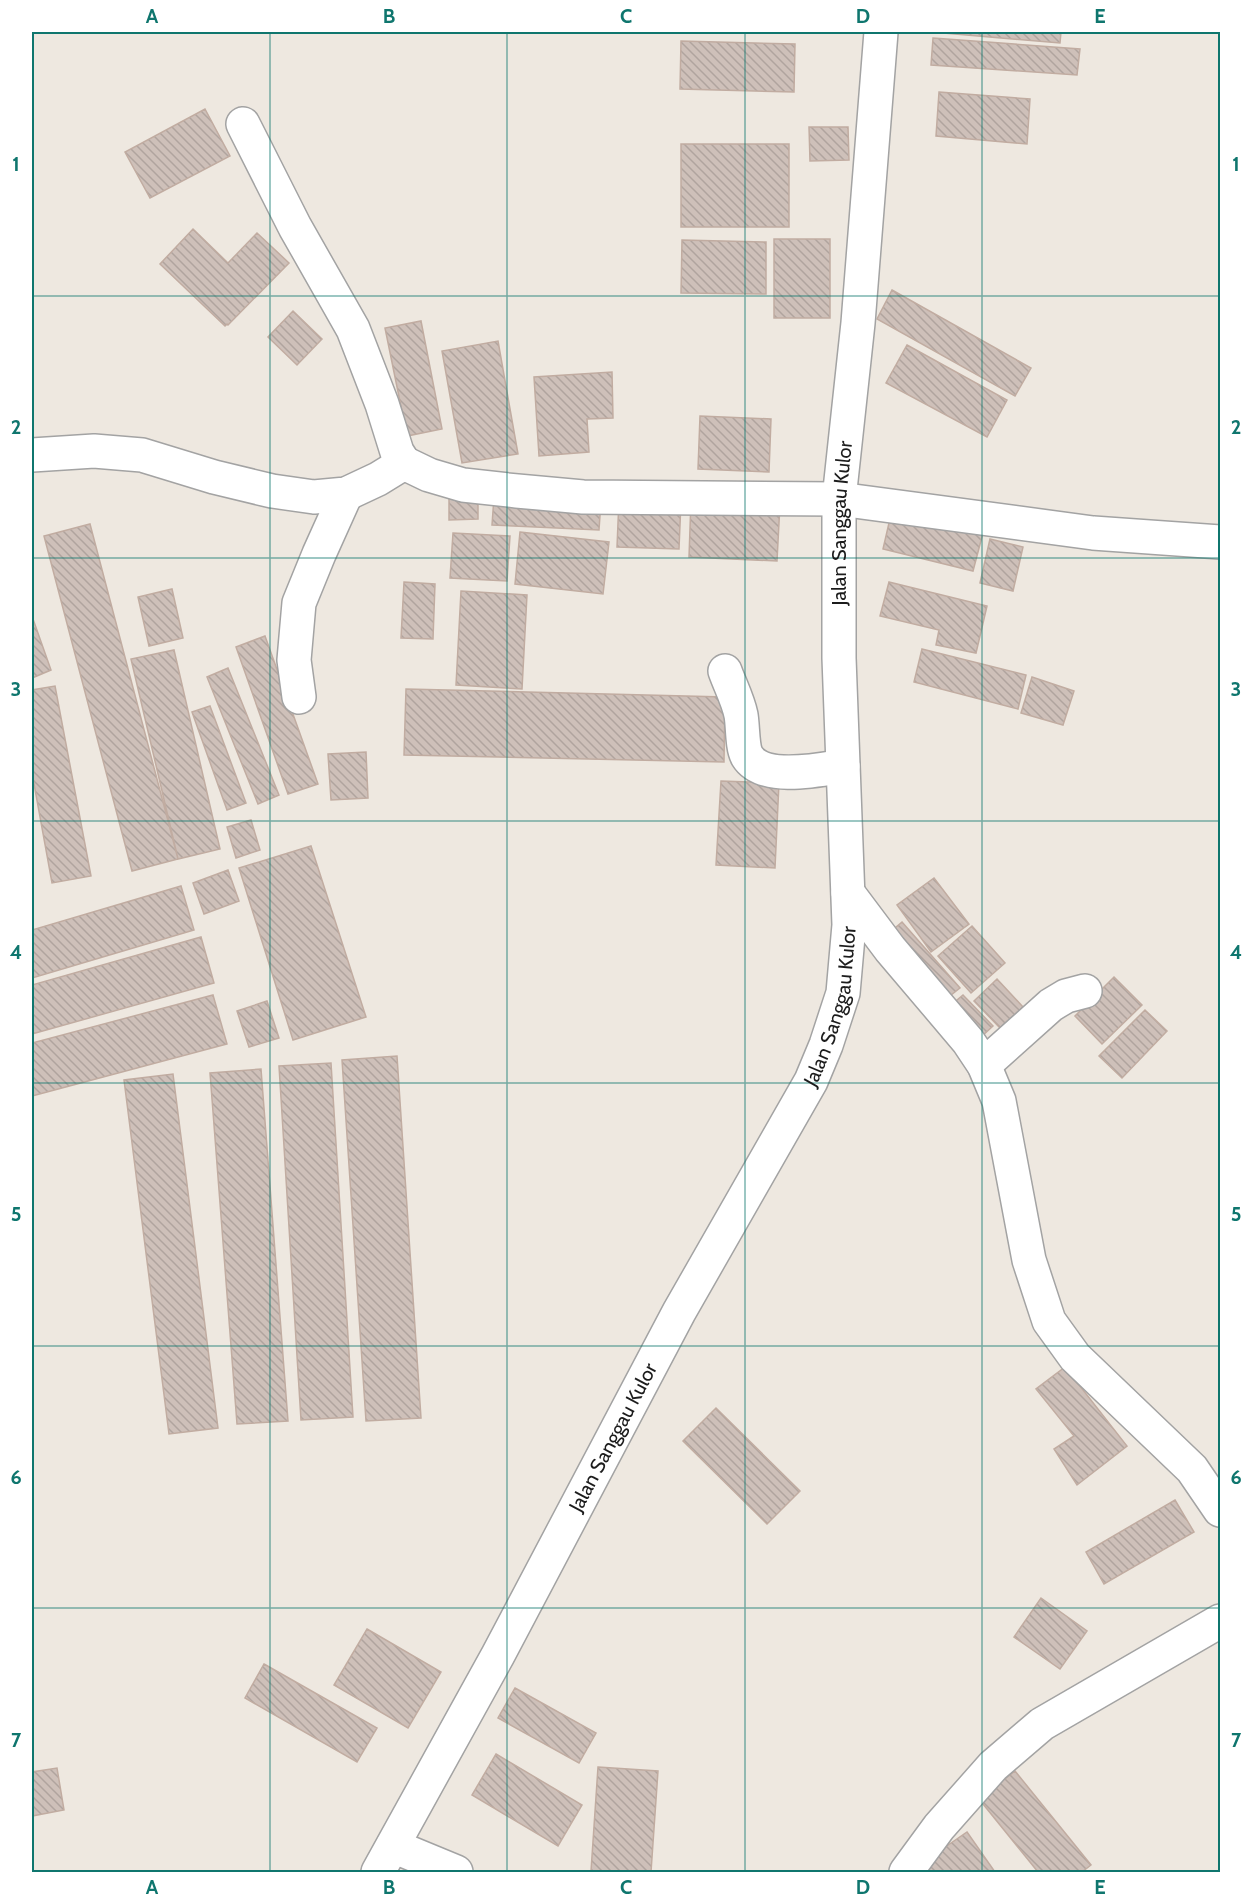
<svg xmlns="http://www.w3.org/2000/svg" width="1252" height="1904" font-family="Cabin,sans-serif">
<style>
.building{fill:url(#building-back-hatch);stroke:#c1aca1;stroke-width:1.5}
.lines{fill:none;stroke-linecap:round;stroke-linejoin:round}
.minor-casing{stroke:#a3a3a3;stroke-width:36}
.minor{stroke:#fff;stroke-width:33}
.grid{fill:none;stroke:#0f766e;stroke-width:1.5;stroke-opacity:0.55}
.labels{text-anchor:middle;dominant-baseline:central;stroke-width:4.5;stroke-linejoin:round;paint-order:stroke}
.street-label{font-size:20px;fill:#1c1c1c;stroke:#fff}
.neatline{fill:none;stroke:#0f766e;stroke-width:2}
.grid-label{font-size:20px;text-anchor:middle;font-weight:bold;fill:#0f766e}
</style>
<defs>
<pattern id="building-back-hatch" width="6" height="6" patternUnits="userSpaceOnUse" patternTransform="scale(1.5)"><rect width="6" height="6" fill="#cec0b9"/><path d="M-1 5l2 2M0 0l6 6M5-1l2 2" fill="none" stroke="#b0a49e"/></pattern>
</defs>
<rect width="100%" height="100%" fill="#eee8e0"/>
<path class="building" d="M944,32H1061L1060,43L944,33Z
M933,38L1080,49L1077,75L931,65Z
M681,41L795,44L794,92L680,89Z
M939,92L1030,99L1027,144L936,136Z
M205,109L230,156L150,198L125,152Z
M809,127H848L849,160L810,161Z
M681,144H789V227H681Z
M193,229L228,263L257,233L289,263L228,325L227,324L225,326L160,264Z
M774,239H830V318H774Z
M682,240L766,242V294L681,293Z
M892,290L1031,368L1015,396L877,319Z
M293,311L322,339L297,365L268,337Z
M421,321L442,429L407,436L385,328Z
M498,341L518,454L462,463L442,351Z
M907,345L1007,400L987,437L886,383Z
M612,372L613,418L587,419L589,452L539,456L534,377Z
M700,416L771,419L769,472L698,469Z
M478,494V519L449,520V495Z
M494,497L601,501L599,530L492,525Z
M619,499L681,501L679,549L617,547Z
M691,500L780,504L777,561L689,557Z
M892,510L983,533L973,571L883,549Z
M90,524L178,859L132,871L44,536Z
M520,532L609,542L603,594L515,584Z
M453,533L510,536L507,581L450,578Z
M990,539L1023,547L1013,591L980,583Z
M404,582L435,584L433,639L401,638Z
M889,582L987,606L976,653L936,645L939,630L880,616Z
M172,589L183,638L149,646L138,597Z
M461,591L527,595L522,689L456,685Z
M33,619L51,670L32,678V620Z
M265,636L318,784L288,794L236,647Z
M922,649L1026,675L1018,709L914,682Z
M174,650L220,849L178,859L131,659Z
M228,668L279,795L258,804L207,677Z
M1032,677L1074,691L1063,725L1021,713Z
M55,686L91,876L52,883L32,773V690Z
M406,689L725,697L724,762L404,755Z
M210,706L246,803L227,810L192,712Z
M366,752L368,798L331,800L328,754Z
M721,781L779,783L775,868L716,865Z
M251,820L260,850L236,858L227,827Z
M311,846L366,1017L293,1040L239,868Z
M228,870L239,901L204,914L193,883Z
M934,878L969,924L931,952L897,905Z
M181,886L194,930L32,978V930Z
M902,922L960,988L946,999L889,933Z
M972,926L1005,963L971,993L938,956Z
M201,937L214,983L32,1034V985Z
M1114,977L1142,1005L1102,1044L1075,1016Z
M997,979L1023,1007L1000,1028L974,1001Z
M213,995L227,1044L32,1096V1043Z
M963,995L993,1026L981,1037L951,1005Z
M267,1001L279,1038L249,1047L237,1011Z
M1145,1010L1167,1031L1122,1078L1099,1056Z
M397,1056L421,1418L366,1421L342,1060Z
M331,1063L353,1417L301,1420L279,1066Z
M261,1069L288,1421L237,1424L210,1073Z
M173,1074L218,1428L169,1434L124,1080Z
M1065,1367L1127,1446L1077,1485L1054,1449L1074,1436L1036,1389Z
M716,1408L800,1491L767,1524L683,1441Z
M1175,1500L1194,1532L1104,1584L1086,1552Z
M1041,1598L1087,1631L1060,1669L1014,1637Z
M367,1629L441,1672L408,1728L334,1685Z
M264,1664L377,1728L357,1762L245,1698Z
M515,1688L596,1733L579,1763L498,1718Z
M496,1754L582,1805L558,1846L472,1795Z
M598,1767L658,1771L651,1872L591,1871Z
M57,1768L64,1810L32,1816V1772Z
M1015,1771L1091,1865L1082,1872H1038L979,1799Z
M967,1832L995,1872H914L912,1870Z"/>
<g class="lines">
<g class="minor-casing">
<g id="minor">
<path d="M243,124L295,227L353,329L382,404L397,452L404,463"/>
<path d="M32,455L94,451L142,455L214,477L272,491L314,497L346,494L378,479L404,463L429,475L463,485L517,491L583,497L839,499L1093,533L1220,542"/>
<path d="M725,671C730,685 738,700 741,715C743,726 742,747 747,756C763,782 819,770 843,766"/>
<path d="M299,697L294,660L299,603L319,554L346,494"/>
<path d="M848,893L890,949L968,1041L984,1065L999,1101L1029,1260L1049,1321L1075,1357L1192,1469L1220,1510"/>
<path d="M984,1065L1051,1005L1066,996L1085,991"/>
<path d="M393,1846L456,1872"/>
<path id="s1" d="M378,1872L498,1655L679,1312L811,1081L826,1045L843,993L849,925L839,658V499L858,323L881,32"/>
<path d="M906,1872L939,1827L993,1766L1042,1724L1220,1621"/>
</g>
</g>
<use href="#minor" class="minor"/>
</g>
<path class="grid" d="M270,32V1872M507,32V1872M745,32V1872M982,32V1872M32,296H1220M32,558H1220M32,821H1220M32,1083H1220M32,1346H1220M32,1608H1220"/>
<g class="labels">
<g class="street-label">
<text stroke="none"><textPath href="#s1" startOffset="1466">Jalan Sanggau Kulor</textPath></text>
<text stroke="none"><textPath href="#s1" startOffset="980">Jalan Sanggau Kulor</textPath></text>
<text stroke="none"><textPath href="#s1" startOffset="494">Jalan Sanggau Kulor</textPath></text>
</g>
</g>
<rect width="1252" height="1904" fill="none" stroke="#ffffff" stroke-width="66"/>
<rect x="33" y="33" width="1186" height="1838" class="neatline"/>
<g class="grid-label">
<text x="152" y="23">A</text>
<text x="389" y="23">B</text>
<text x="626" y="23">C</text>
<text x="863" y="23">D</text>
<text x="1100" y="23">E</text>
<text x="16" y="171">1</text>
<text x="1236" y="171">1</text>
<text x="16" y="434">2</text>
<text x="1236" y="434">2</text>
<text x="16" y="696">3</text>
<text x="1236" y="696">3</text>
<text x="16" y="959">4</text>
<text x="1236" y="959">4</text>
<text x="16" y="1221">5</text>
<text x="1236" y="1221">5</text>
<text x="16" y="1484">6</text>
<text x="1236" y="1484">6</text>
<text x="16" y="1747">7</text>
<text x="1236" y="1747">7</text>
<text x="152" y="1894">A</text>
<text x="389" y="1894">B</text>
<text x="626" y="1894">C</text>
<text x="863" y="1894">D</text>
<text x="1100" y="1894">E</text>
</g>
</svg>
